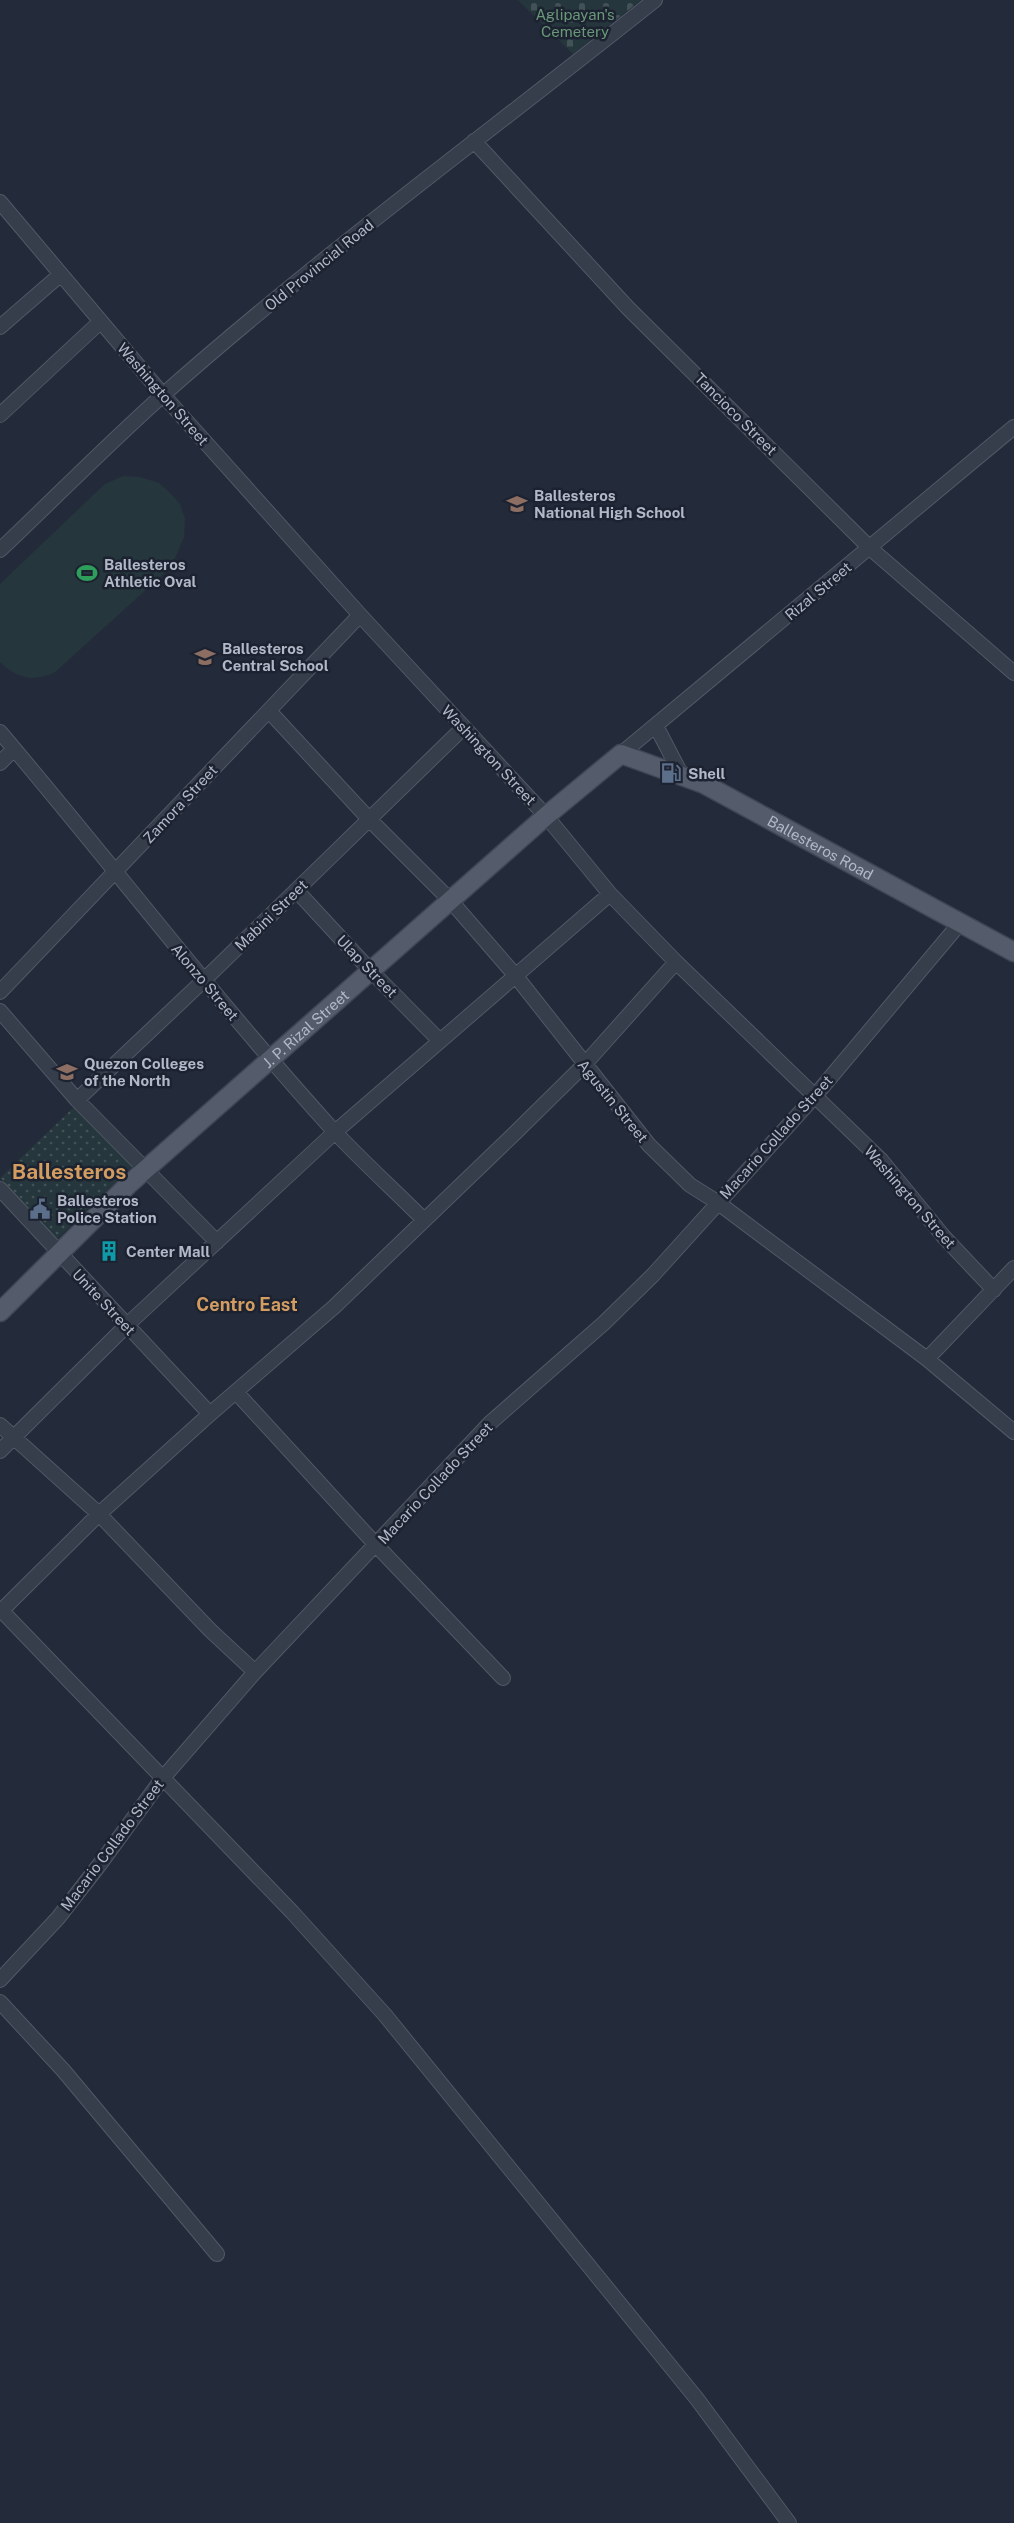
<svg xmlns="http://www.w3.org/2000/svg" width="1014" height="2523" font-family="'Public Sans',sans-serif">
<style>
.cemetery{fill:url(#cemetery-stones)}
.park{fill:url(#park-dots)}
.pitch{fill:#25373c}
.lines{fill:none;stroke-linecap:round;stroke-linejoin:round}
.minor-casing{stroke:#525866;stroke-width:16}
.major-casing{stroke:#404654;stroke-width:21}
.minor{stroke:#363d4b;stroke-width:14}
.major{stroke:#545c6b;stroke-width:18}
.labels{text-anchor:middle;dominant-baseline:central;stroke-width:5;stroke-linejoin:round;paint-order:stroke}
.park-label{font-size:15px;fill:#699878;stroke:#1c2230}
.street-label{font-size:15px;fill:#b2b8c7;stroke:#1c2230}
.poi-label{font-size:15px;font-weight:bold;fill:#b2b8c7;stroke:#1c2230;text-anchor:start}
.quarter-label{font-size:18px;font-weight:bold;fill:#d39c61;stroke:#1c2230}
.district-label{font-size:21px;font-weight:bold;fill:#d39c61;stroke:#1c2230}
</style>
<defs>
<pattern id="cemetery-stones" width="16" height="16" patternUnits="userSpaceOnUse" patternTransform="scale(1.5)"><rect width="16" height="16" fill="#25373c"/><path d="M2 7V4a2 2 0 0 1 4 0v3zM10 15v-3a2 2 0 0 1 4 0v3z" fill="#425257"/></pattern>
<pattern id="park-dots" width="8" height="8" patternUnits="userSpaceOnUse" patternTransform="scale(1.5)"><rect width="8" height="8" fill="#25373c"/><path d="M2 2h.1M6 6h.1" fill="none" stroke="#425257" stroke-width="1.8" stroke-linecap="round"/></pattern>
</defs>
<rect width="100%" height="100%" fill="#232b3b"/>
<path class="cemetery" d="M518,0H641L573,54Z"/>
<path class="park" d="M76,1105L134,1164L57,1239L0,1178Z"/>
<path class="pitch" d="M123,476L140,477L159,483L171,494L180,504L185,519L184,537L171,567L55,672C35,682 17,679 0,662V584L105,484Z"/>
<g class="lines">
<g class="minor-casing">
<path id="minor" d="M474,141L628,308L870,548L1014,673
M0,202L163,395L360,615L546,816L610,894L676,962L881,1160L944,1237L994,1290
M0,327L60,275
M0,415L100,322
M0,550C55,498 108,444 164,394C321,255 491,131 655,0
M269,711L369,819L450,900L515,975L649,1145L690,1185L717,1202L927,1359L1014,1432
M656,726L681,774
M0,732C112,864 217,1002 333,1130C362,1161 394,1190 424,1220
M621,754L1014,427
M0,763L14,749
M296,890L370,970L439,1040
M0,992L360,615
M0,1011L77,1100L217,1242
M77,1100L203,981L463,728
M0,1189L210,1414
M927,1359L1014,1268
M236,1392L377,1546L503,1678
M0,1425L99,1514L210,1630L255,1672
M0,1451L127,1325L335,1132L610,894
M0,1609L292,1912L385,2015L697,2399L789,2523
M0,1612L99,1514L210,1414L334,1307L514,1134L584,1065L676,962
M0,1980L58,1918L100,1864L162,1779L255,1672L490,1423L604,1323L653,1275L814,1097L961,922
M0,2002L63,2070L217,2254"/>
</g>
<g class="major-casing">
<g id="major">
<path id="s1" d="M0,1312L128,1185L546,816L621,754L704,784L1014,952"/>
</g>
</g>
<use href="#minor" class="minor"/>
<use href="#major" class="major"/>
</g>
<defs>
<g id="school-bare" transform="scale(1.62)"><path d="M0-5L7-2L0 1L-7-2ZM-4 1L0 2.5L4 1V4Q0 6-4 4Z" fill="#8d6e63" stroke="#1c2230" stroke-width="2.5" paint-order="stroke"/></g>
<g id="stadium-bare" transform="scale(1.62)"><path d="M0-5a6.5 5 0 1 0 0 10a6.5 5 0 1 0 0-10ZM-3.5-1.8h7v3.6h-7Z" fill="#2e9e5b" stroke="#1c2230" stroke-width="2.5" paint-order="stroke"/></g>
<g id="fuel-bare" transform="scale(1.62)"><path d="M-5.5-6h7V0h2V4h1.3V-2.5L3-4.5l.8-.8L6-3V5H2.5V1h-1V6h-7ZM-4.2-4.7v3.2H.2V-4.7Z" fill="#5c6f8a" stroke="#1c2230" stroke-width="2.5" paint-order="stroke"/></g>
<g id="university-bare" transform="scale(1.62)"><path d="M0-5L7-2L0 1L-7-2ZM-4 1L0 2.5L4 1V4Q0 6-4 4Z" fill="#8d6e63" stroke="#1c2230" stroke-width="2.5" paint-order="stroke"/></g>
<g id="civic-bare" transform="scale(1.62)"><path d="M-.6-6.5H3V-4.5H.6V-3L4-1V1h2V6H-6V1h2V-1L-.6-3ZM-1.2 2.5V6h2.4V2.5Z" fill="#5c6f8a" stroke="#1c2230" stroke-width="2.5" paint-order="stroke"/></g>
<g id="building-bare" transform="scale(1.62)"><path d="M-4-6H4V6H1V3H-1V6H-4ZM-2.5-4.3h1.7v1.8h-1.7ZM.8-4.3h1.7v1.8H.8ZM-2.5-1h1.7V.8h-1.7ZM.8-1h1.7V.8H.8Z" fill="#0f9aa8" stroke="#1c2230" stroke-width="2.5" paint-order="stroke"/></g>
</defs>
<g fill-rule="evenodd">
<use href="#school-bare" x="517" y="504"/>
<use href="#stadium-bare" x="87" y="573"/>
<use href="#school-bare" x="205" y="657"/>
<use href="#fuel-bare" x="671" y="773"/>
<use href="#university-bare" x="67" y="1072"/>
<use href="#civic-bare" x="40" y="1209"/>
<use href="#building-bare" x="109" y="1251"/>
</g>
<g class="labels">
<g class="park-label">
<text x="575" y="14">Aglipayan's<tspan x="575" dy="17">Cemetery</tspan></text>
</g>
<g class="street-label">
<text transform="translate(319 265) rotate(-39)">Old Provincial Road</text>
<text transform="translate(163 394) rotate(49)">Washington Street</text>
<text transform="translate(736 414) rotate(45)">Tancioco Street</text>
<text transform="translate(818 591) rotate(-40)">Rizal Street</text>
<text transform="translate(489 755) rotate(47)">Washington Street</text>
<text transform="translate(180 804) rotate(-47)">Zamora Street</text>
<text stroke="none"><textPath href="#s1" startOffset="1056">Ballesteros Road</textPath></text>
<text transform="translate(271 915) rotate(-44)">Mabini Street</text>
<text transform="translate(367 966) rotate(46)">Ulap Street</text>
<text transform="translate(205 982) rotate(50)">Alonzo Street</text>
<text stroke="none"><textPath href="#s1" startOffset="417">J. P. Rizal Street</textPath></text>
<text transform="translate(613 1101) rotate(51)">Agustin Street</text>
<text transform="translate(776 1137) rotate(-48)">Macario Collado Street</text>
<text transform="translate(910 1197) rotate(49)">Washington Street</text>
<text transform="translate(104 1302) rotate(47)">Unite Street</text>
<text transform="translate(435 1483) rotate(-47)">Macario Collado Street</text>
<text transform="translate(112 1845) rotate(-53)">Macario Collado Street</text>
</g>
<g class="poi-label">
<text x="534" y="495">Ballesteros<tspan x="534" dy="17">National High School</tspan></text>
<text x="104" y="564">Ballesteros<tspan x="104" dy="17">Athletic Oval</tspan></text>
<text x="222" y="648">Ballesteros<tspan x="222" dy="17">Central School</tspan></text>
<text x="688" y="773">Shell</text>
<text x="84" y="1063">Quezon Colleges<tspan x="84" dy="17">of the North</tspan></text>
<text x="57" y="1200">Ballesteros<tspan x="57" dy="17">Police Station</tspan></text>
<text x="126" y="1251">Center Mall</text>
</g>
<g class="quarter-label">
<text x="247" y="1304">Centro East</text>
</g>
<g class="district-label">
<text x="69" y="1171">Ballesteros</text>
</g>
</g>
</svg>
